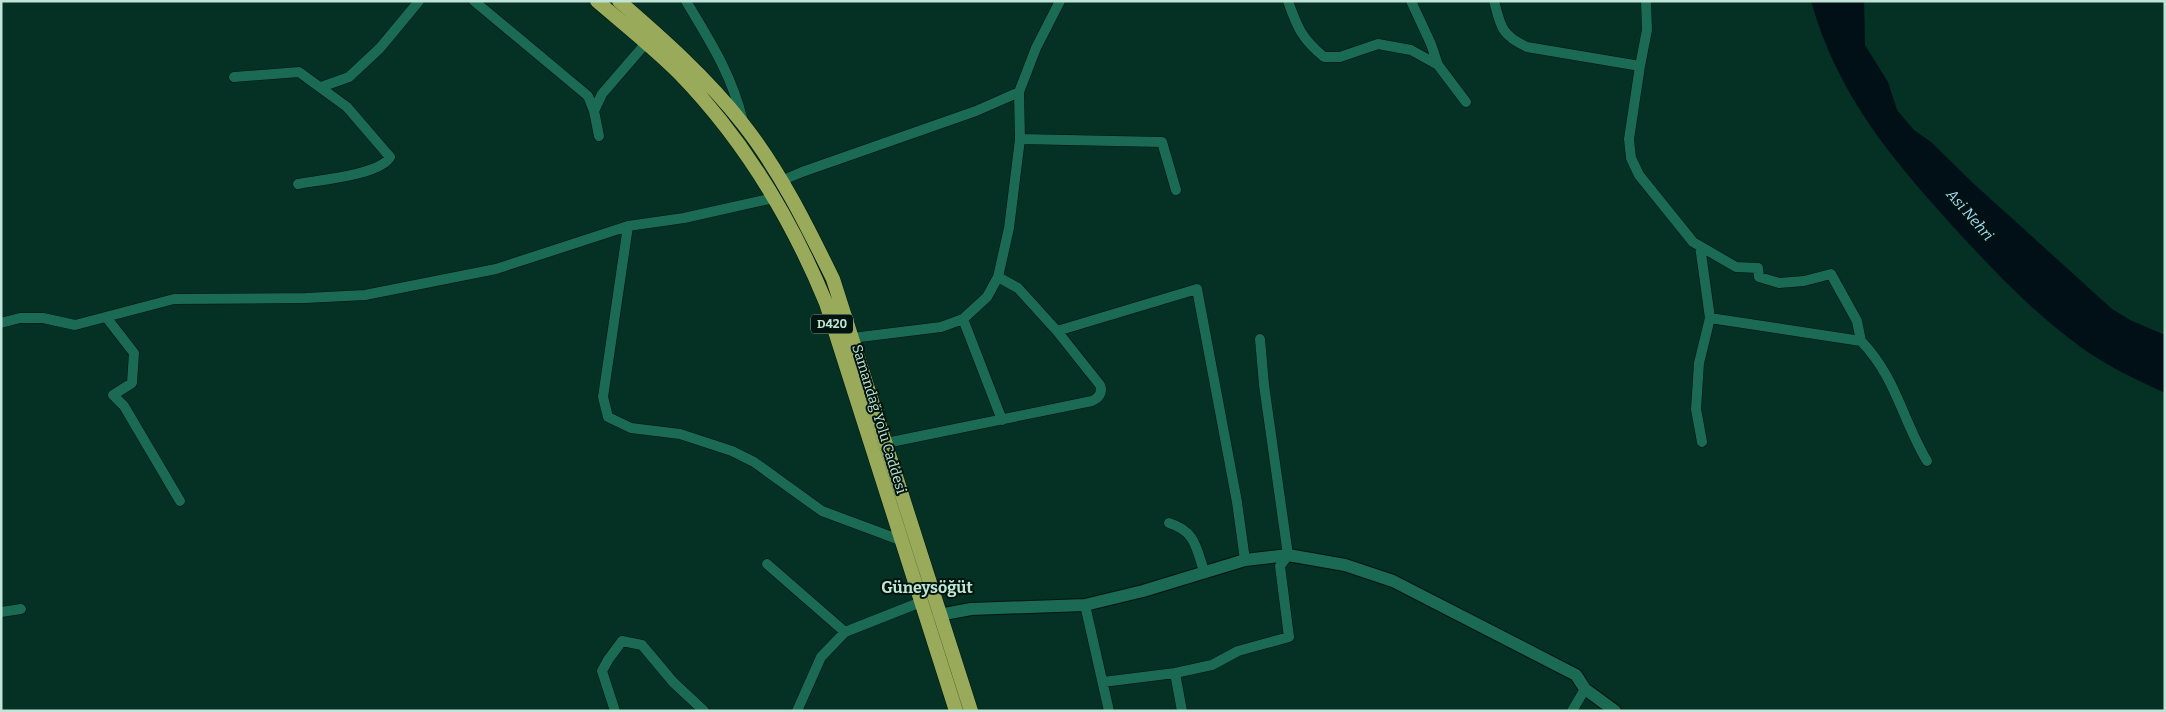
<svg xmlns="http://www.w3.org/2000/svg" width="2166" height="712" font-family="Bitter,serif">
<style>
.water{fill:#010f17}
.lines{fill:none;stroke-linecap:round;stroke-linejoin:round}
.minor-casing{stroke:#01150e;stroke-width:11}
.tertiary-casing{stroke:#01150e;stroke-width:14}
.trunk-casing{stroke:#01150e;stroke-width:15}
.minor{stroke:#1a6a54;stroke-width:10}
.tertiary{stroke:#1a6a54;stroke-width:12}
.trunk{stroke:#99ab5b;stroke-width:14}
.labels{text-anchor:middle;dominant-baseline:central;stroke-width:4;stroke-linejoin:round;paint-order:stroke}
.shield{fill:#01150e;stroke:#87a69a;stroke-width:1}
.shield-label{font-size:12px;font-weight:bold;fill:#c0e4d6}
.street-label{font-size:14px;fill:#c0e4d6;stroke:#01150e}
.water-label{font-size:15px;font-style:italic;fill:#a4dcf8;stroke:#01150e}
.quarter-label{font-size:16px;font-weight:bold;fill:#c0e4d6;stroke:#01150e}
</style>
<rect width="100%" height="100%" fill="#053024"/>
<path class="water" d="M1811,1H1864L1865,45L1888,82L1897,110L1914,130L1931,142L1973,183L2112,309L2132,321L2165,335V393C2137,380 2107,366 2082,348C2036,315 1996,273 1958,232C1893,160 1838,97 1811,1Z"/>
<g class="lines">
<g class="minor-casing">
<path id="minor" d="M474,1L588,96L594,111
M686,1C711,43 731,73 743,121
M1288,1C1297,27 1302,39 1324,57H1340L1378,44L1411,50L1438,65
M1411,1L1431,44L1438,65L1466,102
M1494,1C1501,27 1501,35 1527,47L1640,66L1629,139L1631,158L1639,175L1693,242L1736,267L1758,268L1759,277L1779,283L1804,281L1831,274L1857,321L1861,341
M1640,66L1647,30L1646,1
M234,77L299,72L347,107L390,157C380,175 318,180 298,184
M321,87L349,77L380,48L419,1
M599,136L594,111L602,94L646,43
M1020,139L1162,142L1176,190
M781,181L802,172L976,111L1019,92
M628,226L603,397L608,417L631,428L680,434L732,451L754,462L822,511L900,540
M1700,246L1710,318L1699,363L1696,409L1702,442
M998,277L1018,288L1057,331L1197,289L1237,502L1245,560
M106,317L134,353L132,383L113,395L124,406L180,501
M1710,318L1861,341C1896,377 1902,419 1927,461
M963,319L1002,420
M1,323L20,318H43L75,325L174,299L306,298L365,295L496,269L628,226L684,218L774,198
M852,338L941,327L963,319L987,297L998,277L1009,228L1020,139L1019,92L1036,48L1060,1
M886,443L1092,401C1099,398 1103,393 1100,385L1057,331
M1169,523C1195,531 1196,547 1204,571
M767,564L845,632
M1085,605L1109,711
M1,612L21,609
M1175,673L1182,711
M1103,682L1175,673L1212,665L1238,651L1289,637L1280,566L1288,555L1264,385L1260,339
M615,711L602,671L608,660L622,641L642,645L673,682L704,711
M797,711L821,657L845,632L921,602
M1572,711L1585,689"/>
</g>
<g class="tertiary-casing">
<path id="tertiary" d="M939,615L971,609L1085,605L1143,591L1245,560L1288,555L1345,565L1393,581L1576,675L1585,689L1615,711"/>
</g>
<g class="trunk-casing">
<path id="trunk" d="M597,1C625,25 654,48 680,74C744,140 791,218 826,303L956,711
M619,1C663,39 707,78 743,124C780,171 807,226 833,279L971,711"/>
</g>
<use href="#minor" class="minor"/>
<use href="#tertiary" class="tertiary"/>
<use href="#trunk" class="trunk"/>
</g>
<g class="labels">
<rect class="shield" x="811" y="314.5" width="42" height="19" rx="4"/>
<g class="shield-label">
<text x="832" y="324">D420</text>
</g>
<g class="street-label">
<text transform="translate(879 419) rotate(73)">Samandağ Yolu Caddesi</text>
</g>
<g class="water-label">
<text transform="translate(1970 215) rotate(49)">Asi Nehri</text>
</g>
<g class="quarter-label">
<text x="927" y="587">Güneysöğüt</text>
</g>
</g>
<rect width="2166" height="712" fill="none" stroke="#c0e4d6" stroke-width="5"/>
</svg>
